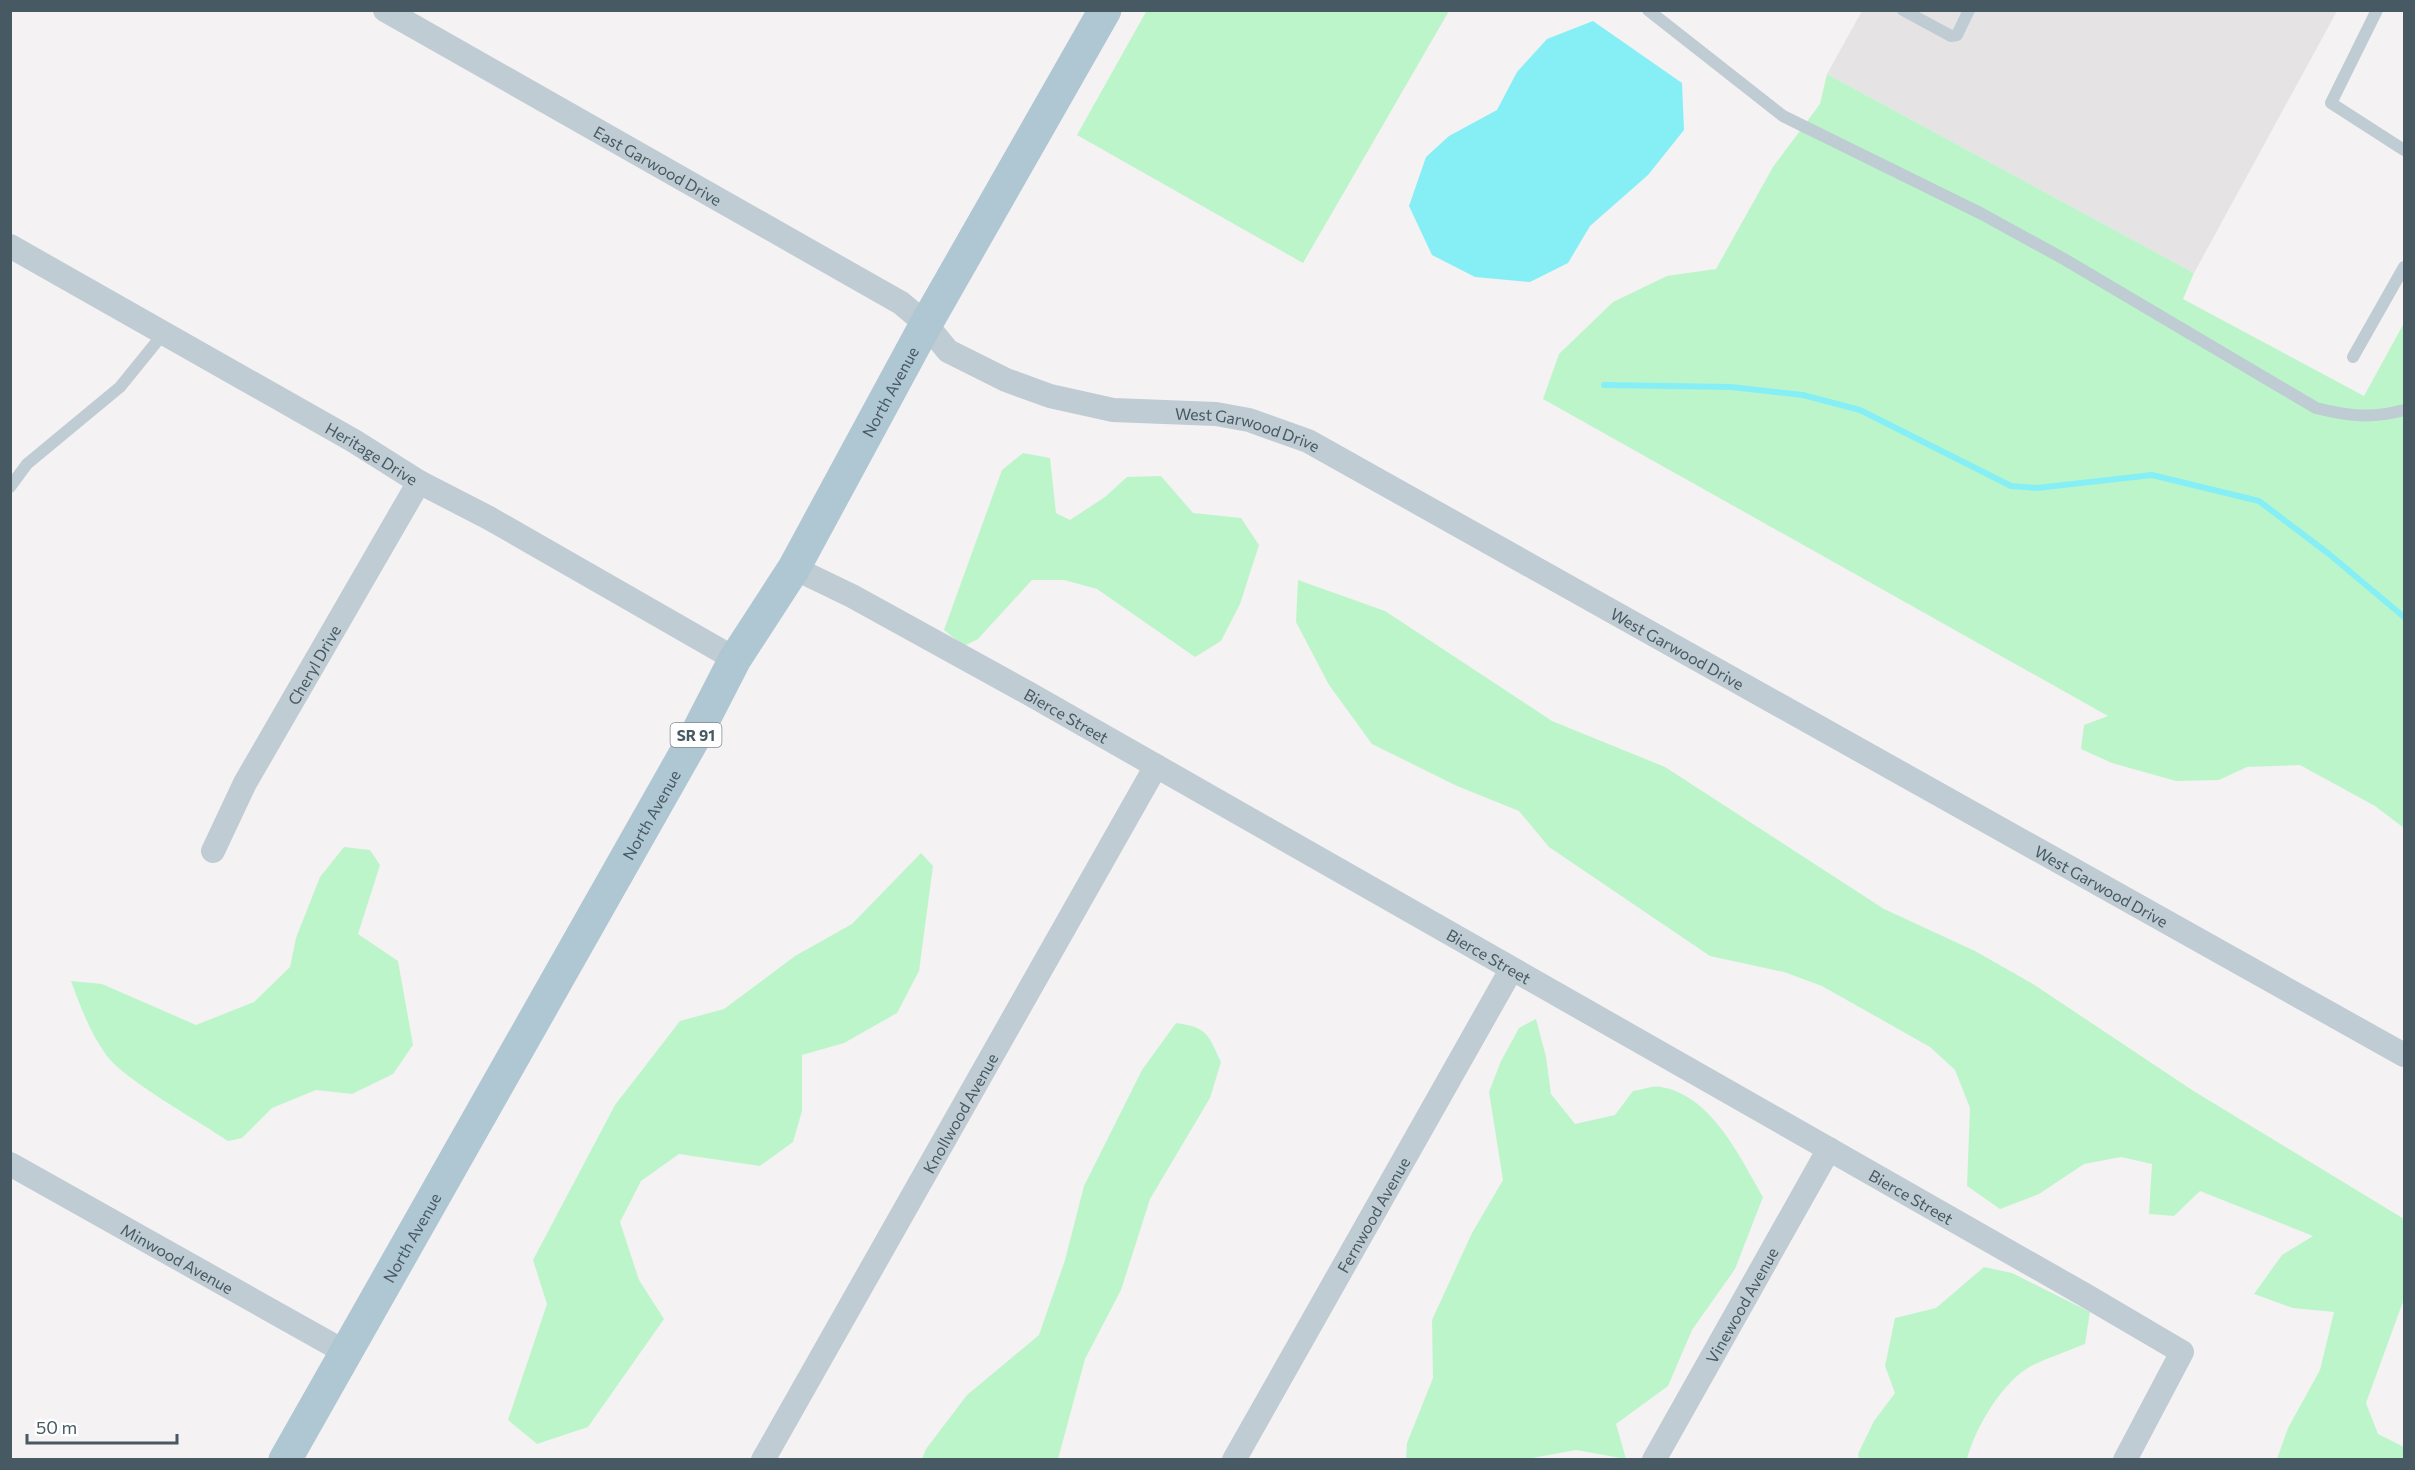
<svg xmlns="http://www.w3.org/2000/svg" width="2415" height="1470" font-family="Commissioner,sans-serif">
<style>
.education{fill:#e5e3e4}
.green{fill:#bdf5cb}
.water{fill:#86eff6}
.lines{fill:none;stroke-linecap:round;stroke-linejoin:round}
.stream{stroke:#86eff6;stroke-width:6}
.service{stroke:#bfccd3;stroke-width:12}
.minor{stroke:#bfccd3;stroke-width:24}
.primary{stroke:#afc6d3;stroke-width:33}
.labels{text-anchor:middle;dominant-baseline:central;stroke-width:4.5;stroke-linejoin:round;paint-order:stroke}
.shield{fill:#fff;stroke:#7e8b91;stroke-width:1.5}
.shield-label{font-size:15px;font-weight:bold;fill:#475962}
.street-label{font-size:16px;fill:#475962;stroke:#fff}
</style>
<rect width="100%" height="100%" fill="#f4f2f2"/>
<path class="education" d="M1862,11H2337L2194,273L1827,74Z"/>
<path class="green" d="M1147,10H1449V11L1303,263L1077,135Z
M1827,74L2194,273L2183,299L2364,396L2404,323V828L2375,806L2300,765L2247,767L2219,780L2176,781L2112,763L2081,749L2084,725L2108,716L1543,399L1559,354L1613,302L1667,276L1716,269L1773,167L1820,104Z
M1023,453L1050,458L1056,513L1070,520L1105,497L1127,477L1161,476L1193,513L1241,518L1259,545L1240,604L1221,641L1195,657L1097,589L1064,580H1032L978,639L964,646L944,630L1002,470Z
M1298,580L1385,611L1552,721L1665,767L1884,909L1975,951L2033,984L2192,1090L2404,1219V1299L2366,1403L2378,1434L2404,1447V1459H2277L2288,1428L2320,1370L2334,1312L2293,1308L2254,1294L2282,1255L2313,1236L2200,1191L2174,1216L2149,1214L2152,1164L2121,1157L2084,1164L2039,1194L2000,1209L1967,1186L1970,1108L1955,1070L1930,1047L1822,986L1784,972L1710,956L1549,847L1519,811L1457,786L1372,744L1329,685L1296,622Z
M344,847L370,850L380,865L358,934L398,961L413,1045L393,1074L352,1094L316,1090L272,1108L242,1138L228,1141C199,1121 126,1081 107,1056C90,1033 81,1008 71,981L102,984L196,1025L254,1002L290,967L296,938L320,877Z
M921,853L933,866L919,971L897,1013L844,1043L802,1055V1111L793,1142L760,1166L679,1154L641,1181L620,1222L639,1280L664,1319L588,1427L537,1444L508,1420L547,1304L533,1260L615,1105L680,1021L724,1009L795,956L852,924Z
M1536,1019L1546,1057L1551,1094L1575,1124L1615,1115L1633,1091C1642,1090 1653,1085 1661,1087C1711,1095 1740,1157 1763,1197L1735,1269L1692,1330L1668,1386L1616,1424L1626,1459L1576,1450L1527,1459H1406L1407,1443L1433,1378L1432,1320L1472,1233L1503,1180L1489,1092L1501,1061L1519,1028Z
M1176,1023C1207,1027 1208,1034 1221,1062L1210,1098L1150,1199L1121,1290L1085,1359L1058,1459H922L926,1449L967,1395L1039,1335L1065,1260L1084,1186L1142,1070Z
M1984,1267L2012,1273L2090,1312L2085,1344C2068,1351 2050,1357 2033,1365C2003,1380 1975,1428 1967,1459H1859L1858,1454L1874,1421L1895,1393L1885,1366L1895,1318L1936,1308Z"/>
<path class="water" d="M1593,21L1682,83L1684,130L1648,175L1590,226L1568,263L1530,282L1475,277L1432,255L1409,206L1426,157L1449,136L1497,110L1517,72L1547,39Z"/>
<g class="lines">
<path class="stream" d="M1604,385L1731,387L1803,395L1860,410L2011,486L2037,488L2152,475L2259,501L2329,554L2404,617"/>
<path class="service" d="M1648,10L1783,116L1982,214L2064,259L2316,408C2348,416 2372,419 2404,410
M1903,10L1951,36L1957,35L1969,10
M2377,10L2331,103L2404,150
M2353,357L2404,267
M10,487L27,464L120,387L163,334"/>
<g class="minor">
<path id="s1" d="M385,10L901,303L926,324L948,351L1006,380L1050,396L1113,410L1216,414L1249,420L1308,441L2404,1055"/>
<path id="s2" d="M10,246L354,441L419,482L489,518L735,659"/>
<path id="s3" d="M794,568L852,596L1028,693L2085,1295L2182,1352L2125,1460"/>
<path id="s4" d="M213,851L245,783L419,482"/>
<path id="s5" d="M10,1164L345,1352"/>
<path id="s6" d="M763,1460L1156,766"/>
<path id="s7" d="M1234,1460L1511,970"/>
<path id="s8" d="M1654,1460L1829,1149"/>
</g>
<path class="primary" id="s9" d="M285,1460L698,731L735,659L794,568L926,324L1105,10"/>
</g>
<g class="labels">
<rect class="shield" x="670.5" y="723" width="51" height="24" rx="4.5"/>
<g class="shield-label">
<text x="696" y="735">SR 91</text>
</g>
<g class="street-label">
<text stroke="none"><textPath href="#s1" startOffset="314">East Garwood Drive</textPath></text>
<text stroke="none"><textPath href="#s9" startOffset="1228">North Avenue</textPath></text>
<text stroke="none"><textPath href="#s1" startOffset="974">West Garwood Drive</textPath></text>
<text stroke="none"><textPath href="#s2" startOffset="417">Heritage Drive</textPath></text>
<text stroke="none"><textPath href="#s1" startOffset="1460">West Garwood Drive</textPath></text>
<text stroke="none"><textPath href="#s4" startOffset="212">Cheryl Drive</textPath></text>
<text stroke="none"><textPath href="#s3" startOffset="310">Bierce Street</textPath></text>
<text stroke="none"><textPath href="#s9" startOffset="742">North Avenue</textPath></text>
<text stroke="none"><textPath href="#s1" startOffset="1946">West Garwood Drive</textPath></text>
<text stroke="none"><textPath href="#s3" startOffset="796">Bierce Street</textPath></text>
<text stroke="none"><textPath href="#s6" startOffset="399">Knollwood Avenue</textPath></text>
<text stroke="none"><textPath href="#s3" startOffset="1282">Bierce Street</textPath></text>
<text stroke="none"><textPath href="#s7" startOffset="282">Fernwood Avenue</textPath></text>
<text stroke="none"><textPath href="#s9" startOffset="256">North Avenue</textPath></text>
<text stroke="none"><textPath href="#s5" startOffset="192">Minwood Avenue</textPath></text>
<text stroke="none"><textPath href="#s8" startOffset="178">Vinewood Avenue</textPath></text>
</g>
</g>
<rect width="2415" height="1470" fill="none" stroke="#475962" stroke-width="24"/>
<path d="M27 1434v9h150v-9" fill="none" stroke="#475962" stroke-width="3"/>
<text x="36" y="1434" font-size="18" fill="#475962" stroke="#ffffff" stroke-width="4.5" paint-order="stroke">50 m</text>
</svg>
